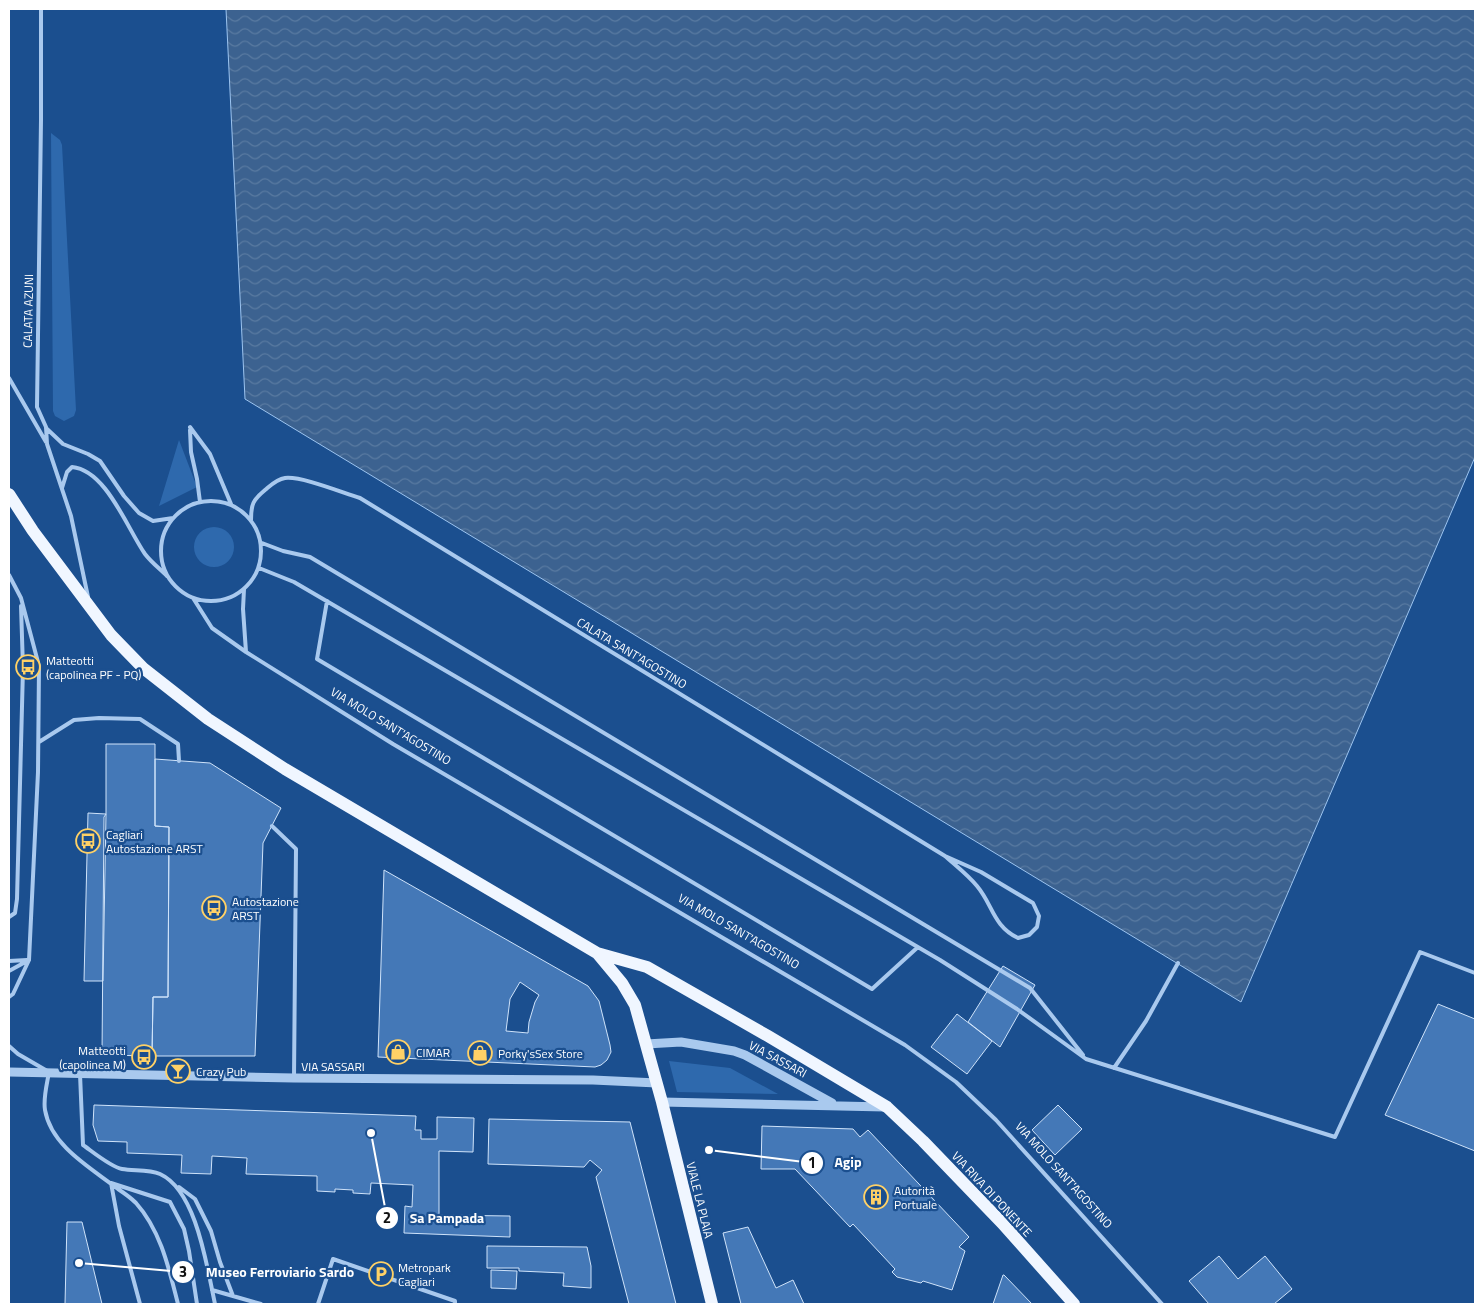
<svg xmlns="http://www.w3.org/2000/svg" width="1484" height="1313" font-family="'Titillium Web',sans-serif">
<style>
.green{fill:#2e69ad}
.water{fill:url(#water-waves);stroke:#9cc4f0}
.building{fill:#4478b7;stroke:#cfe3fa;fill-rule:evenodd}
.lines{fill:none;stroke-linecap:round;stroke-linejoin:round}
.service{stroke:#a9c9ee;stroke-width:4}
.tertiary{stroke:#a9c9ee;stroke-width:9}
.primary{stroke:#f0f6ff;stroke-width:12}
.labels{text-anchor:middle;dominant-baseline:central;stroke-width:4.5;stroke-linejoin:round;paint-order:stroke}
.street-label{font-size:12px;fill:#fff;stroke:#1b4f8f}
.poi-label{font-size:12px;fill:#fff;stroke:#1b4f8f;text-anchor:start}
.leader{fill:none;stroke:#fff;stroke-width:2}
.callout-dot{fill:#fff;stroke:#1b4f8f;stroke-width:2}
.mark-label{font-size:15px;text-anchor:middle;font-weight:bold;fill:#111}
.callout-label{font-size:14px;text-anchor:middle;font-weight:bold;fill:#fff;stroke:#1b4f8f;stroke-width:4.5;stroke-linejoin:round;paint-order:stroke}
</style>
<defs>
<pattern id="water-waves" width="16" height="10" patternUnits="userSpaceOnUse" patternTransform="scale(1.25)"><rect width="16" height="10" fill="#3c6290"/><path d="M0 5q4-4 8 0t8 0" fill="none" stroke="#597aa1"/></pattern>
</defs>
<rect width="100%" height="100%" fill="#1b4f8f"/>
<path class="green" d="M51,133L60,140L62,145L76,410L74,416L64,421L55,416L53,411Z
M179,440L197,487L159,506Z
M194 547a20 20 0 1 1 40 0a20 20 0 1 1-40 0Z
M669,1061L730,1068L778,1094L677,1092Z"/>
<path class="water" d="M226,9H1475V457L1241,1002L245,399Z"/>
<path class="building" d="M106,744H155V826L169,827L168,997H153L152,1056L102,1055L104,817L106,814Z
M155,759L210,763L281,808L263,843L255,1056H152L153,997H168L169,827L155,826Z
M88,813L106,814L103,981H84Z
M384,870L588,986L599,1001L610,1045L611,1052L607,1060L601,1065L595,1067L378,1057ZM520,982L539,995L535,1002L529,1022L528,1033L506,1031L510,999Z
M1003,966L1035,985L1000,1047L968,1022Z
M1438,1004L1475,1019V1151L1385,1115Z
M957,1014L992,1041L967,1074L931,1047Z
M94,1105L416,1116L415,1130H421V1139H437V1117L474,1118L473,1152L439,1151V1215L510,1216V1237L404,1233L405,1206L412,1207L413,1185L371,1183L370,1194L353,1193V1190L335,1189V1192L317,1191V1176L246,1174L247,1158L212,1156L211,1174L181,1173L182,1155L127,1153V1142L98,1141L93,1125Z
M1058,1105L1082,1129L1055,1155L1032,1130Z
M489,1119L630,1122L676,1304H629L596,1177L602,1170L590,1160L584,1167L488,1164Z
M762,1126L853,1129L860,1137L868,1130L969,1237L959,1247L965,1251L952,1290L923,1281L921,1283L897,1277L892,1272L895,1269L853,1224L850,1227L795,1169H761Z
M67,1222H82L102,1304H65Z
M748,1227L776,1288L793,1280L804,1304H741L723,1233Z
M487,1246L587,1247L591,1266V1288L563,1286L564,1273L519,1271V1268H487Z
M1219,1256L1238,1279L1265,1256L1292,1289L1274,1304H1209L1189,1281Z
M491,1270L517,1271L516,1289L491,1288Z
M1003,1275H1004L1032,1304H993Z"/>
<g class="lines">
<path class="service" d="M41,9V120L37,407L46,427L47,444L71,516L88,597
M9,378L46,442
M190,427L210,454L231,504
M46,428L63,444L88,454L100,461L124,496L139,513L153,521L173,518
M190,430L191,452L197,479L200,502
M62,488L67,472L72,467C106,470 127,528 145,554C151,562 160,569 167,576
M161 551a50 50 0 1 1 100 0a50 50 0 1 1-100 0Z
M251,520C251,504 253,500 265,490C271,485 277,479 285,478C302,476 343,493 360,498L945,856L981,872L1033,903L1039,916L1037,927L1029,935L1018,938C993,926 993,905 977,886C968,875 955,865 945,856
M262,543L283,551L310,557L1030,988L1083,1055
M259,568L294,582L940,960L1017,1009L1086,1059L1335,1137L1420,952L1475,973
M9,575L21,598L39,666L38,772L29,960L13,994L9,997
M244,589L243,609L246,652
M193,598L212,628L246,652L393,744L905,1045L956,1082L996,1120L1162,1304
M327,601L317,659L872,989L918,947
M39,742L74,720L99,718L140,719L178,744L179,761
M272,826L296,849L294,1078
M9,917L15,913L17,899L23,668L21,606
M9,961L27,960
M9,971L29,960
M9,1046L18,1054L49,1072C47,1084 43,1098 45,1110C51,1146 91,1168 118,1189C124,1193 131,1198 136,1203C161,1231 169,1269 178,1304
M1114,1068L1146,1021L1178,963
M80,1074L83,1145C93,1152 111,1167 122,1169C134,1171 149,1169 160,1174C197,1191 207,1268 215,1304
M179,1187L195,1199L211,1231L220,1262L233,1296
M212,1290L261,1304
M140,1304L119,1226L111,1183L170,1202L184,1229L189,1251L197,1304
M318,1304L333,1259L455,1301V1304"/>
<path class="tertiary" d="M646,1044L681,1042L734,1051L745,1055L832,1103
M9,1072L294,1078L593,1080L657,1083
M662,1102L885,1107"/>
<path class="primary" d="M9,494L33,531L111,635L143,668L208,719L285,769L597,953L647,967L768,1036L887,1107L923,1141L1002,1223L1074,1304
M597,953L622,983L635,1005L662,1102L712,1304"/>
</g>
<defs>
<g id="bus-ring" transform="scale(1.25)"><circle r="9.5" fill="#1b4f8f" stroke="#ffd166" stroke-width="1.5"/><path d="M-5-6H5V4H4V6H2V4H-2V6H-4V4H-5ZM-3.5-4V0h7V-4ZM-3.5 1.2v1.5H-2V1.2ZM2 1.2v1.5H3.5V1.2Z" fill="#ffd166"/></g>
<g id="shop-ring" transform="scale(1.25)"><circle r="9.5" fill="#1b4f8f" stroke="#ffd166" stroke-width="1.5"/><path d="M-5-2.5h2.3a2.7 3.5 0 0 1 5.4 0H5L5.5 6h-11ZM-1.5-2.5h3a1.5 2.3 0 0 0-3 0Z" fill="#ffd166"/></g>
<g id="bar-ring" transform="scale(1.25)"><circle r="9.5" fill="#1b4f8f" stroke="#ffd166" stroke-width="1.5"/><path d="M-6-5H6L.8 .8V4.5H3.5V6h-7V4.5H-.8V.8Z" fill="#ffd166"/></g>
<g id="building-ring" transform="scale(1.25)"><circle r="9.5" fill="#1b4f8f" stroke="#ffd166" stroke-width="1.5"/><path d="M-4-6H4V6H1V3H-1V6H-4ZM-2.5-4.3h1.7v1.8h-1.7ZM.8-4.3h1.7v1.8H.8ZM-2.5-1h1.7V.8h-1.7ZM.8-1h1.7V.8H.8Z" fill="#ffd166"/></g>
<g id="parking-ring" transform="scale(1.25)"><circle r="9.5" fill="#1b4f8f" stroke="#ffd166" stroke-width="1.5"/><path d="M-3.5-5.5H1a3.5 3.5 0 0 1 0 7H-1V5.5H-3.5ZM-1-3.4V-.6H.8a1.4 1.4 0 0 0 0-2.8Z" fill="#ffd166"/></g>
</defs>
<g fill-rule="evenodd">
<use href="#bus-ring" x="28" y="667"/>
<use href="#bus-ring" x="88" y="841"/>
<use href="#bus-ring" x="214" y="908"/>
<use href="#shop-ring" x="398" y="1052"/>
<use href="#shop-ring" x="480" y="1053"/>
<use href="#bus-ring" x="144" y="1057"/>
<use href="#bar-ring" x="178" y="1071"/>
<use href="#building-ring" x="876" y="1197"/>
<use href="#parking-ring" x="381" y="1274"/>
</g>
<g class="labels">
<g class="street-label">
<text transform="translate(28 311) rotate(-89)">CALATA AZUNI</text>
<text transform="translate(632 653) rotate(31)">CALATA SANT'AGOSTINO</text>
<text transform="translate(391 726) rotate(31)">VIA MOLO SANT'AGOSTINO</text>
<text transform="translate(739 931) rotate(30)">VIA MOLO SANT'AGOSTINO</text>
<text transform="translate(778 1059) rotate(28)">VIA SASSARI</text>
<text x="333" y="1066">VIA SASSARI</text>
<text transform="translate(1064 1175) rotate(48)">VIA MOLO SANT'AGOSTINO</text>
<text transform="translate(992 1194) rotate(47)">VIA RIVA DI PONENTE</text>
<text transform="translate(700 1200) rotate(76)">VIALE LA PLAIA</text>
</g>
<g class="poi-label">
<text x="46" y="660">Matteotti<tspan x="46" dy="14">(capolinea PF - PQ)</tspan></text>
<text x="106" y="834">Cagliari<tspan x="106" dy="14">Autostazione ARST</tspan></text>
<text x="232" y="901">Autostazione<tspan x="232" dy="14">ARST</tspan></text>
<text x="126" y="1050" text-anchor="end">Matteotti<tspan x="126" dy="14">(capolinea M)</tspan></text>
<text x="416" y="1052">CIMAR</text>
<text x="498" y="1053">Porky'sSex Store</text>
<text x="196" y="1071">Crazy Pub</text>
<text x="894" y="1190">Autorità<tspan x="894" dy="14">Portuale</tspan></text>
<text x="398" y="1267">Metropark<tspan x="398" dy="14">Cagliari</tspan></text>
</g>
</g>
<path class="leader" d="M709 1150L812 1163M371 1133L387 1218M79 1263L183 1272"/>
<g class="callout-dot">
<circle cx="709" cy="1150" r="5"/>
<circle cx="371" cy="1133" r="5"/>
<circle cx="79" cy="1263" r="5"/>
<circle cx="812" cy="1163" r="12"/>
<circle cx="387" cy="1218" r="12"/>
<circle cx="183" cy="1272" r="12"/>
</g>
<g class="mark-label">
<text x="812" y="1168">1</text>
<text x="387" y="1223">2</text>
<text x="183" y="1277">3</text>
</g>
<g class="callout-label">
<text x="848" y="1167">Agip</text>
<text x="447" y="1223">Sa Pampada</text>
<text x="280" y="1277">Museo Ferroviario Sardo</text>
</g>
<rect width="1484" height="1313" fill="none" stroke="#ffffff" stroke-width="20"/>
</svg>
